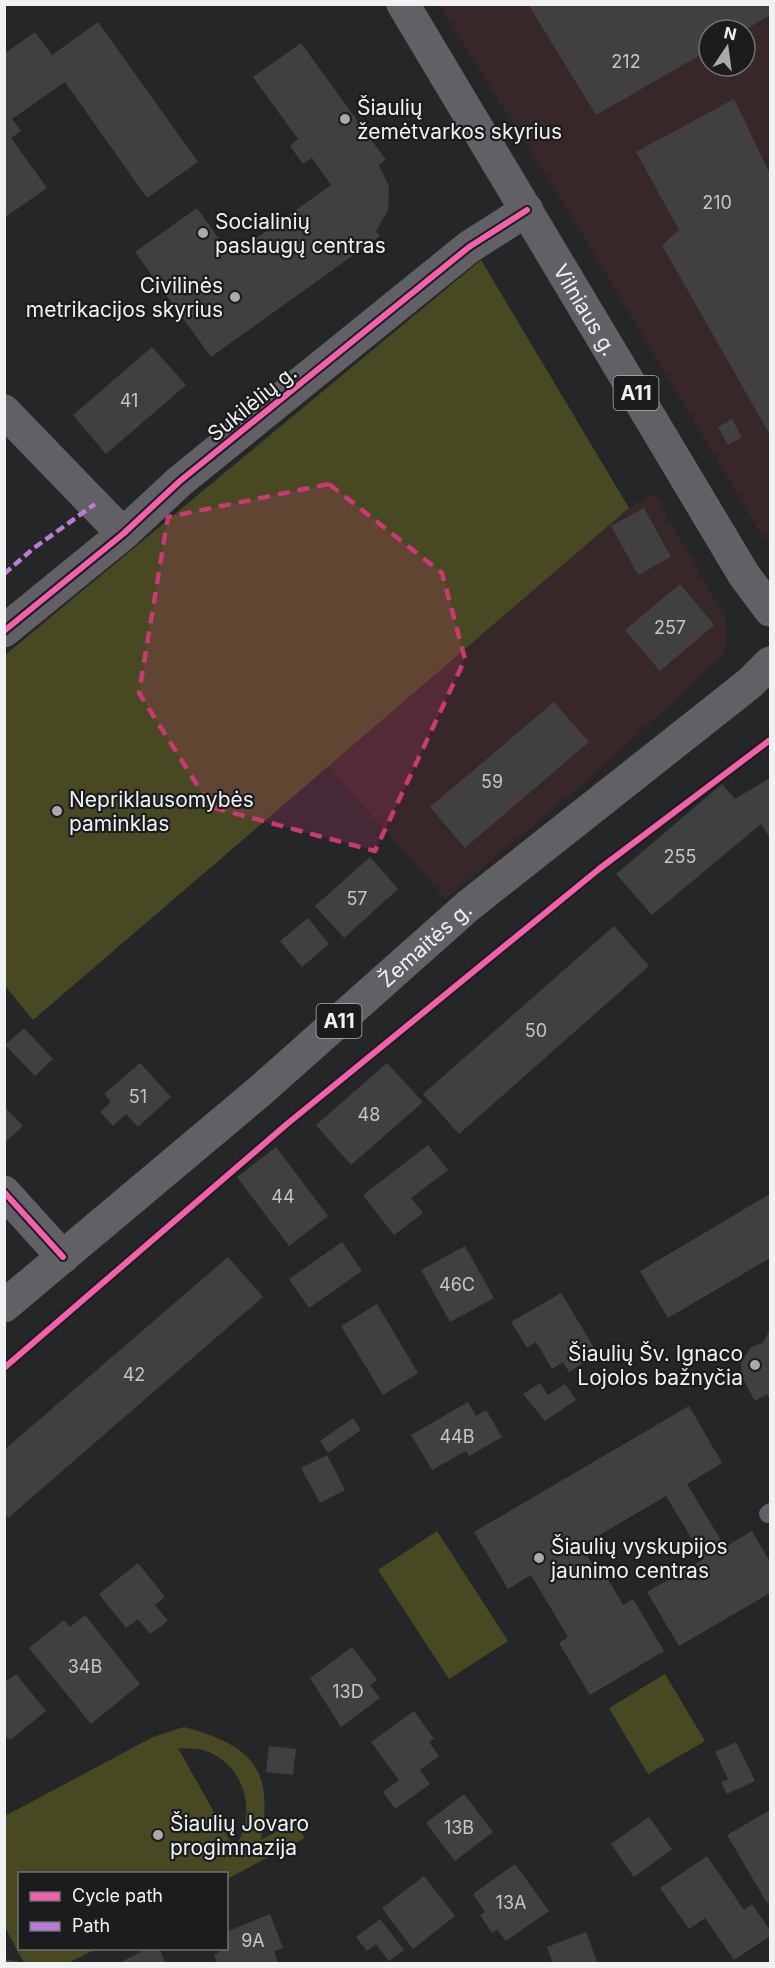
<svg xmlns="http://www.w3.org/2000/svg" width="775" height="1968" font-family="Inter,sans-serif">
<style>
.commercial{fill:#382728;fill-rule:evenodd}
.green{fill:#484923;fill-rule:evenodd}
.building{fill:#404040}
.lines{fill:none;stroke-linecap:round;stroke-linejoin:round}
.service{stroke:#626067;stroke-width:18}
.minor{stroke:#626067;stroke-width:33}
.trunk{stroke:#616065;stroke-width:33}
.quiet{stroke:#bd7bd9;stroke-width:4.5;stroke-dasharray:9 4.5;stroke-linecap:butt}
.cycleway-casing{stroke:#1b1c1e;stroke-width:10}
.cycleway{stroke:#f560ab;stroke-width:6}
.marked{fill:#c93972;fill-opacity:0.2;stroke:#c93972;stroke-width:4.5;stroke-dasharray:12 8;stroke-linejoin:round}
.poi-dot{fill:#a9aaac;stroke:#1b1c1e;stroke-width:2}
.labels{text-anchor:middle;dominant-baseline:central;stroke-width:4.5;stroke-linejoin:round;paint-order:stroke}
.number-label{font-size:18px;fill:#c4c5c6}
.shield{fill:#1b1c1e;stroke:#b0b1b3;stroke-width:1.5}
.shield-label{font-size:20px;font-weight:bold;fill:#f0f1f3}
.poi-label{font-size:21px;fill:#f0f1f3;stroke:#1b1c1e;text-anchor:start}
.street-label{font-size:21px;fill:#f0f1f3;stroke:#1b1c1e}
</style>
<rect width="100%" height="100%" fill="#252627"/>
<path class="commercial" d="M439,5H770V541L761,534L572,217ZM709,30H745V66H709Z
M654,493L726,619L727,645L720,658L587,781L445,899L328,765L629,508Z"/>
<path class="green" d="M481,260L629,508L33,1020L5,986V655Z
M437,1531L508,1641L449,1679L378,1570Z
M665,1674L705,1741L648,1774L609,1708Z
M184,1727C252,1745 274,1769 261,1840L294,1822L305,1838L227,1879L226,1874H20V1948L96,1949L68,1963H5V1959L24,1963L5,1927V1816L153,1737ZM178,1748C187,1749 198,1748 206,1751C246,1765 258,1816 234,1848Z"/>
<path class="building" d="M528,4H770V15L745,30H709V50L596,115Z
M98,22L198,162L147,198L65,82L12,119L21,131L11,138L47,188L4,218V54L35,32L52,55Z
M301,43L386,160L379,165L389,187L388,210L376,231L380,236L211,357L135,252L197,208L231,256L331,185L312,158L303,164L290,146L298,139L253,77Z
M734,99L770,174V435L662,245L679,230L636,152Z
M152,347L186,385L106,454L73,415Z
M732,419L742,437L728,445L718,427Z
M644,508L671,557L638,575L611,526Z
M680,584L714,625L660,671L625,630Z
M554,702L589,742L465,848L430,807Z
M770,778V838L761,824L652,915L616,874L722,784L735,799Z
M370,857L398,889L344,938L315,906Z
M308,918L329,944L302,967L280,941Z
M614,926L649,966L459,1134L423,1094Z
M24,1028L53,1059L35,1076L5,1045Z
M140,1063L171,1097L138,1127L126,1114L113,1126L100,1112L111,1102L104,1094Z
M387,1063L423,1102L351,1165L316,1125Z
M4,1106L23,1126L4,1143Z
M428,1145L448,1170L411,1198L423,1213L394,1235L363,1195Z
M276,1147L328,1216L289,1246L237,1177Z
M770,1194V1258L668,1318L640,1271Z
M342,1242L362,1271L309,1308L289,1279Z
M465,1246L494,1298L450,1322L421,1270Z
M228,1257L263,1297L8,1518L4,1513V1450Z
M561,1293L598,1354L569,1372L563,1362L552,1369L536,1342L527,1348L511,1322Z
M377,1304L418,1373L383,1395L341,1326Z
M770,1329V1400L767,1394L755,1401L741,1375V1362L751,1347L763,1343Z
M540,1383L548,1395L565,1384L576,1400L545,1421L523,1394Z
M468,1402L476,1416L486,1410L502,1437L469,1456L466,1451L432,1470L411,1435Z
M689,1406L722,1463L687,1484L725,1547L752,1531L770,1562V1593L679,1646L647,1592L704,1559L666,1496L581,1546L597,1572L602,1569L623,1605L633,1599L664,1651L590,1695L559,1643L568,1637L531,1575L508,1589L474,1532Z
M353,1418L361,1430L328,1453L320,1441Z
M327,1455L345,1490L320,1503L301,1468Z
M138,1563L165,1597L155,1605L168,1621L150,1634L138,1619L126,1628L99,1594Z
M85,1615L140,1684L91,1724L29,1648L64,1620L70,1627Z
M352,1647L377,1680L370,1685L380,1698L341,1727L310,1678Z
M16,1674L46,1711L10,1740L4,1734V1683Z
M414,1711L434,1739L429,1742L439,1756L420,1770L430,1784L395,1809L383,1792L399,1780L371,1742Z
M736,1742L755,1781L727,1794L721,1782L728,1779L715,1752Z
M269,1746L296,1749L293,1775L266,1772Z
M464,1794L493,1832L455,1861L426,1823Z
M770,1810V1901L767,1903L727,1835Z
M649,1817L672,1849L634,1877L611,1844Z
M707,1856L744,1910L752,1904L770,1930V1936L734,1960L705,1918L689,1929L660,1888Z
M515,1864L549,1911L506,1941L497,1929L492,1933L480,1915L485,1912L473,1894Z
M424,1876L455,1916L413,1949L382,1908Z
M270,1914L283,1948L274,1951L278,1964H217L214,1955L226,1948V1932Z
M380,1919L404,1950L389,1961L376,1944L367,1951L356,1937Z
M586,1932L598,1964H553L547,1947Z
M149,1948H159L166,1964H117Z"/>
<g class="lines">
<path class="service" d="M768,1514L770,1512"/>
<path class="minor" d="M4,411L123,534
M4,631L123,534L180,481L469,247L527,210
M4,1192L63,1257"/>
<g class="trunk">
<path id="s1" d="M403,4L744,575L770,610"/>
<path id="s2" d="M4,1306L260,1091L468,906L750,683L770,663"/>
</g>
<path class="quiet" d="M4,574L34,548L95,504"/>
<g class="cycleway-casing">
<path id="cycleway" d="M4,631L123,534L180,481L469,247L527,210
M4,1192L63,1257
M4,1368L287,1124L599,869L770,740"/>
</g>
<use href="#cycleway" class="cycleway"/>
</g>
<path class="marked" d="M329,484L442,573L465,659L375,851L211,807L139,693L168,517Z"/>
<g class="poi-dot">
<circle cx="345" cy="119" r="6"/>
<circle cx="203" cy="233" r="6"/>
<circle cx="235" cy="297" r="6"/>
<circle cx="57" cy="811" r="6"/>
<circle cx="755" cy="1365" r="6"/>
<circle cx="539" cy="1558" r="6"/>
<circle cx="158" cy="1835" r="6"/>
</g>
<g class="labels">
<g class="number-label">
<text x="626" y="61">212</text>
<text x="717" y="202">210</text>
<text x="129" y="400">41</text>
<text x="670" y="627">257</text>
<text x="492" y="781">59</text>
<text x="680" y="856">255</text>
<text x="357" y="898">57</text>
<text x="536" y="1030">50</text>
<text x="138" y="1096">51</text>
<text x="369" y="1114">48</text>
<text x="283" y="1196">44</text>
<text x="457" y="1284">46C</text>
<text x="134" y="1374">42</text>
<text x="457" y="1436">44B</text>
<text x="85" y="1666">34B</text>
<text x="348" y="1691">13D</text>
<text x="459" y="1827">13B</text>
<text x="511" y="1902">13A</text>
<text x="253" y="1940">9A</text>
</g>
<g class="shield">
<rect x="613.5" y="376" width="45" height="34" rx="4.5"/>
<rect x="316.5" y="1004" width="45" height="34" rx="4.5"/>
</g>
<g class="shield-label">
<text x="636" y="393">A11</text>
<text x="339" y="1021">A11</text>
</g>
<g class="poi-label">
<text x="357" y="107">Šiaulių<tspan x="357" dy="24">žemėtvarkos skyrius</tspan></text>
<text x="215" y="221">Socialinių<tspan x="215" dy="24">paslaugų centras</tspan></text>
<text x="223" y="285" text-anchor="end">Civilinės<tspan x="223" dy="24">metrikacijos skyrius</tspan></text>
<text x="69" y="799">Nepriklausomybės<tspan x="69" dy="24">paminklas</tspan></text>
<text x="743" y="1353" text-anchor="end">Šiaulių Šv. Ignaco<tspan x="743" dy="24">Lojolos bažnyčia</tspan></text>
<text x="551" y="1546">Šiaulių vyskupijos<tspan x="551" dy="24">jaunimo centras</tspan></text>
<text x="170" y="1823">Šiaulių Jovaro<tspan x="170" dy="24">progimnazija</tspan></text>
</g>
<g class="street-label">
<text stroke="none"><textPath href="#s1" startOffset="356">Vilniaus g.</textPath></text>
<text transform="translate(252 403) rotate(-39)">Sukilėlių g.</text>
<text stroke="none"><textPath href="#s2" startOffset="555">Žemaitės g.</textPath></text>
</g>
</g>
<rect width="775" height="1968" fill="none" stroke="#f0f1f3" stroke-width="12"/>
<rect x="18" y="1872" width="210" height="78" fill="#1b1c1e" stroke="#707173" stroke-width="1.5"/>
<rect x="30" y="1892" width="30" height="9" fill="#f560ab" stroke="#707173" stroke-width="1.5"/>
<text x="72" y="1902" font-size="18" fill="#f0f1f3">Cycle path</text>
<rect x="30" y="1922" width="30" height="9" fill="#bd7bd9" stroke="#707173" stroke-width="1.5"/>
<text x="72" y="1932" font-size="18" fill="#f0f1f3">Path</text>
<g transform="translate(727 48) rotate(13)"><circle r="28" fill="#1b1c1e" stroke="#707173" stroke-width="1.5"/>
<path d="M0-4.5L10 22L0 15L-10 22Z" fill="#a9aaac"/>
<text y="-9" font-size="16" font-weight="bold" text-anchor="middle" fill="#f0f1f3">N</text>
</g>
</svg>
